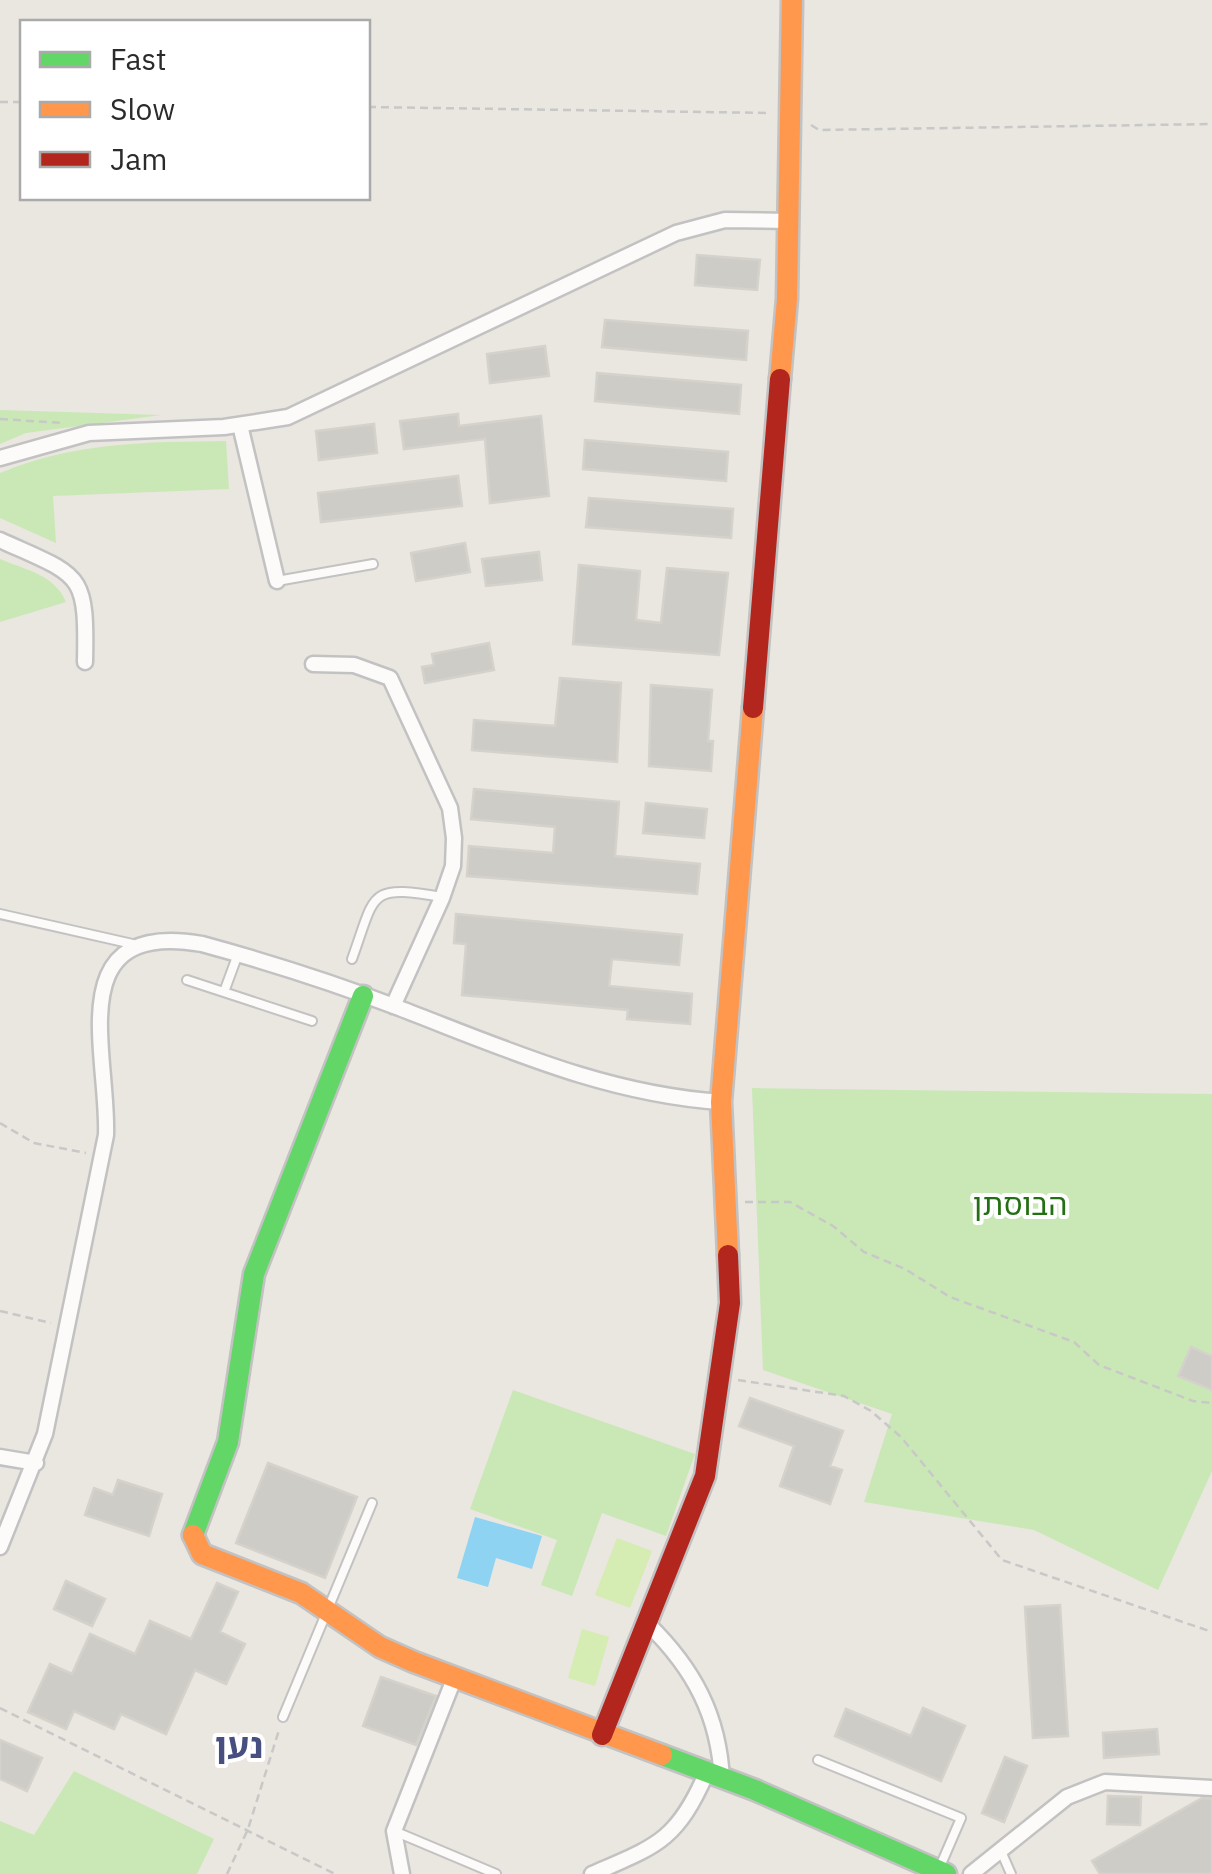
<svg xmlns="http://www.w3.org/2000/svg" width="1212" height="1874" font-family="'IBM Plex Sans','Noto Sans Hebrew',sans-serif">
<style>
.green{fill:#c9e8b6}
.pitch{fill:#d5ecb3}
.water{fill:#8ed4f2}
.building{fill:#ceccc7;stroke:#d5d2cc;stroke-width:2.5}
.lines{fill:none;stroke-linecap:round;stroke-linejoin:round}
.lane-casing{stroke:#c3c2c2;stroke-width:12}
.street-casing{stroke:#c3c2c2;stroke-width:19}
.fast-casing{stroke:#c3c2c2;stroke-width:25}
.slow-casing{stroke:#c3c2c2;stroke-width:25}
.jam-casing{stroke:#c3c2c2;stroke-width:25}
.path{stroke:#c8c8c7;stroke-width:2.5;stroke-dasharray:8 5;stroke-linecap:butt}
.lane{stroke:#fcfbfa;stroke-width:8}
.street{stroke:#fcfbfa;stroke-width:14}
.fast{stroke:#63d668;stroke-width:20}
.slow{stroke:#ff974d;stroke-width:20}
.jam{stroke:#b3261e;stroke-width:20}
.labels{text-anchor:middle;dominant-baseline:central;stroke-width:8;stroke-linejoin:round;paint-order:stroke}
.park-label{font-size:30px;fill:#246f14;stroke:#fff}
.quarter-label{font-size:35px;font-weight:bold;fill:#474f80;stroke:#fff}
</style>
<rect width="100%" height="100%" fill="#eae6e0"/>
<path class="green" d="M0,410L161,415L26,433L0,444Z
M226,441L229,489L53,496L56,543L0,518V473C75,442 146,442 226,441Z
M0,559C26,570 55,575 66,602L0,622Z
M752,1088L1212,1094V1471L1158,1590L1034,1530L864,1502L892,1414L763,1370Z
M513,1390L695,1454L666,1536L602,1513L572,1596L541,1585L557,1540L470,1509Z
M74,1771L214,1839L197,1874H0V1821L34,1835Z"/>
<path class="pitch" d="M617,1538L652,1551L630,1608L595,1595Z
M582,1629L609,1637L595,1686L568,1678Z"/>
<path class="water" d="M475,1517L542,1536L532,1569L496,1558L488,1587L457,1578Z"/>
<path class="building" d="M697,255L760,260L757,290L695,285Z
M605,320L748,331L746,360L602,347Z
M545,346L549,376L490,383L487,354Z
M597,373L741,385L739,414L595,401Z
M458,414L459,426L541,416L549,496L490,503L485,439L404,449L400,421Z
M374,424L377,453L319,460L316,431Z
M585,440L728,452L726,481L583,469Z
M458,476L462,506L321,522L318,493Z
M589,498L733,509L731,538L586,527Z
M465,543L470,572L416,581L411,553Z
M539,552L542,580L486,586L482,559Z
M579,565L640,571L636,620L661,623L667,568L728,573L719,655L573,644Z
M489,643L494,670L425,683L422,667L434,665L432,654Z
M560,678L621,683L617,762L472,750L474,720L555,726Z
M651,685L712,690L708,741H713L711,771L649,766Z
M474,789L619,802L615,856L700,864L697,894L467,876L469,846L553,853L555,827L471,819Z
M646,803L707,809L704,838L643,833Z
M456,914L682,935L679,965L612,959L609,986L692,994L690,1024L627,1019L628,1010L462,995L466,944L454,943Z
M1191,1347L1212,1356V1390L1178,1376Z
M750,1398L843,1431L830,1466L842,1470L830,1504L780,1486L794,1446L739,1426Z
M268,1463L357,1497L325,1578L236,1543Z
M118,1480L162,1494L149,1536L85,1515L94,1488L113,1495Z
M66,1581L105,1599L92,1626L54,1609Z
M217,1583L238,1592L220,1632L245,1644L226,1684L195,1670L166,1734L121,1714L114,1729L74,1711L66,1729L28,1712L50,1664L72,1674L90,1634L135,1654L150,1621L191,1639Z
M1060,1605L1068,1736L1033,1738L1025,1607Z
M381,1677L436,1696L416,1745L363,1726Z
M923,1708L965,1726L941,1781L835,1736L846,1709L911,1736Z
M1157,1729L1159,1754L1104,1758L1103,1733Z
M0,1740L42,1758L27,1791L0,1779Z
M1005,1757L1027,1766L1004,1822L982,1813Z
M1108,1796L1141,1797L1140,1825L1107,1824Z
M1202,1798L1212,1799V1874H1100L1092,1861Z"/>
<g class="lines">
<g class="lane-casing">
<path id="lane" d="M277,581L373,564
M0,914L137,945
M352,959C376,893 367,884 442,897
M187,980L312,1021
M224,992L238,954
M283,1717L372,1503
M818,1760L961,1818L939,1869
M394,1831L496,1874
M1001,1851L1011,1874"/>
</g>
<g class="street-casing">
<path id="street" d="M240,425L277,581
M0,458L89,433L224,427L288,417L676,233L725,220L789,221
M0,540C81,577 87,570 85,662
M313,664L354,665L390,678L450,808L454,838L453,866L442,898L393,1006
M0,1457L36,1463
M0,1547L45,1434L106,1135C109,1053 59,919 202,944C268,962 334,983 399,1008C506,1049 605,1094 721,1102
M648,1624C694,1669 719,1716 722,1780
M402,1874L394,1831L454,1679
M592,1874C656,1846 676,1842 706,1774
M971,1874L1067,1797L1105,1782L1212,1788"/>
</g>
<g class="fast-casing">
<path id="fast" d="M193,1535L228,1442L254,1274L363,996
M662,1755L755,1790L946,1874"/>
</g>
<g class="slow-casing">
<path id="slow" d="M780,379L787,299L792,0
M728,1255L721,1102L753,708
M193,1535L202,1554L301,1593L380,1647L414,1662L662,1755"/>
</g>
<g class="jam-casing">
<path id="jam" d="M753,708L780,379
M602,1735L705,1476L730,1303L728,1255"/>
</g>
<path class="path" d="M0,102H22
M368,107L771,113
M811,125L819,130L1212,124
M0,419L62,423
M0,1123L34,1143L86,1153
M745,1202H790L833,1226L864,1252L905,1269L950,1297L1074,1342L1099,1365L1193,1401L1212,1403
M0,1311L51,1323
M738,1380L844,1396L871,1411L901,1437L1002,1560L1212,1632
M0,1708L335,1874
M227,1874L248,1829L279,1730"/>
<use href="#lane" class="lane"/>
<use href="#street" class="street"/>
<use href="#fast" class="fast"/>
<use href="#slow" class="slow"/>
<use href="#jam" class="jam"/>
</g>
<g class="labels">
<g class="park-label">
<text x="1020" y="1203">הבוסתן</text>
</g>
<g class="quarter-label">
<text x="239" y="1745">נען</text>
</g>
</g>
<rect x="20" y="20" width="350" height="180" fill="#ffffff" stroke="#aaaaaa" stroke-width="2.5"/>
<rect x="40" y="52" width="50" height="15" fill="#63d668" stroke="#aaaaaa" stroke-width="2.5"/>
<text x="110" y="70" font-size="30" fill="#2b2b2b">Fast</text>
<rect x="40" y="102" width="50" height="15" fill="#ff974d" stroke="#aaaaaa" stroke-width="2.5"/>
<text x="110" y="120" font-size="30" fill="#2b2b2b">Slow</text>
<rect x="40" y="152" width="50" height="15" fill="#b3261e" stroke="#aaaaaa" stroke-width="2.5"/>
<text x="110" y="170" font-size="30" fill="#2b2b2b">Jam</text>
</svg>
